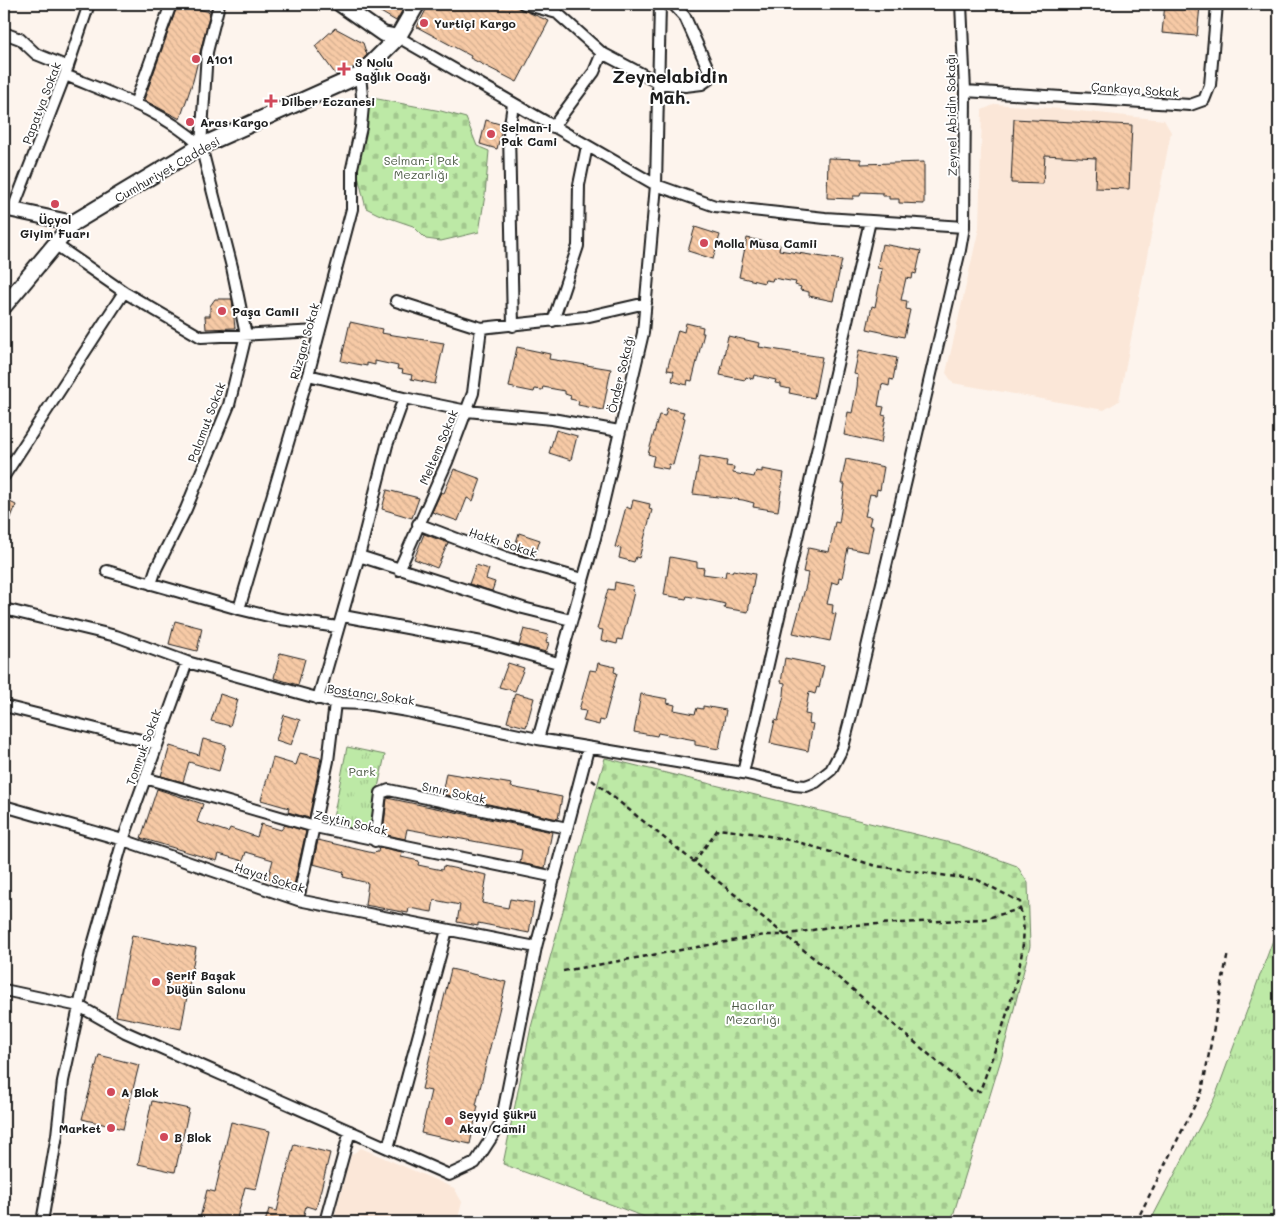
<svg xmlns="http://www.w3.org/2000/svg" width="1283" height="1226" font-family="Mali,sans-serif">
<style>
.built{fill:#fbe7d8}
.grass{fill:url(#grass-tufts);stroke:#6c8261}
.cemetery{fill:url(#cemetery-stones);stroke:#6c8261}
.building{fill:url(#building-back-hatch);stroke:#1c1c1c}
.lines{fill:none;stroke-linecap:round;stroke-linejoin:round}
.minor-casing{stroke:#1c1c1c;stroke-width:14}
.tertiary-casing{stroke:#1c1c1c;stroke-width:18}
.secondary-casing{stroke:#1c1c1c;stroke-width:19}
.path{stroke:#1c1c1c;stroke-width:2.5;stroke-dasharray:5 4;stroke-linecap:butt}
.minor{stroke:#fff;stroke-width:10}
.tertiary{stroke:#fff;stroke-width:14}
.secondary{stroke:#fff;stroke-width:15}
.poi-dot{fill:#d1495b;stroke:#fff;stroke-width:2}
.labels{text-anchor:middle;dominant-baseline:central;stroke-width:4;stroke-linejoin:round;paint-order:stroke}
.poi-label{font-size:12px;font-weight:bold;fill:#1c1c1c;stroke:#fff;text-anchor:start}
.street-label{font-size:12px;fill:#1c1c1c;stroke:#fff}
.park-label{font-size:12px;fill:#4c5a45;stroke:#fff}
.district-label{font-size:18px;font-weight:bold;fill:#1c1c1c;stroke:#fff}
</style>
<defs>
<pattern id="grass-tufts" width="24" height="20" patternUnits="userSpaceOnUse" patternTransform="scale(1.25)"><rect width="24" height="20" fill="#bde9a6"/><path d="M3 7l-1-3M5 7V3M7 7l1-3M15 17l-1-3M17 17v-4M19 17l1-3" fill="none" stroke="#a2c78e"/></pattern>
<pattern id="cemetery-stones" width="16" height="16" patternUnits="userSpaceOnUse" patternTransform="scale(1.25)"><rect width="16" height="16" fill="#bde9a6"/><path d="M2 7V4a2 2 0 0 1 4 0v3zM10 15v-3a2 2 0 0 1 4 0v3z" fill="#a2c78e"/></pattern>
<pattern id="building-back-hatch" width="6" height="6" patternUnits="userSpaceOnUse" patternTransform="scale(1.25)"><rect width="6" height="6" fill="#f7caa6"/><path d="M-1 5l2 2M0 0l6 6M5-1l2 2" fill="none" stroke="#d3ad8e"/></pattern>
</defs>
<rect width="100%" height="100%" fill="#fdf4ed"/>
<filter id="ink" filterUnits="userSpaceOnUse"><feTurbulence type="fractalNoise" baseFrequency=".02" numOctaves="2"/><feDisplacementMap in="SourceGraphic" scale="10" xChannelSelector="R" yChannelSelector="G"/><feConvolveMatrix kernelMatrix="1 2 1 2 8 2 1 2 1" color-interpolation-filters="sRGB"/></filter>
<g filter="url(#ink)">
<path class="built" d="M996,104L1061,109L1164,120L1171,132L1119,401L1104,410L953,383L946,373L979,228L982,110Z
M361,1148L454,1188L462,1202L457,1222H333L351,1155Z"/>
<path class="grass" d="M347,747L385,755L368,834L331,828Z
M1279,924V1222H1150L1215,1097Z"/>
<path class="cemetery" d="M367,97L441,111L466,118L477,146L489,151L485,195L479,232L441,241L426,239L413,226L378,214L366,208L357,172L365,130Z
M605,758L959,845L1017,866L1028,883L1030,946L1002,1056L951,1222H658L503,1164L531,1027Z"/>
<path class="building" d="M178,4L210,12L193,81L180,119L144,100Z
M367,4H406L396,21Z
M429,4H509L549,21L517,82L470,58L471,56L417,27Z
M1165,4L1200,6L1197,36L1162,33Z
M335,28L363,43L367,55L355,67L336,75L315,46Z
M1014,119L1132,125L1129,189L1095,188L1096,158L1045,155L1043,184L1011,183Z
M486,120L503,125L497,149L480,144Z
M828,158L861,159V164L924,162V204L899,203V199H889V196H883V193L861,192L860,196H853V199L827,198Z
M695,227L720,235L713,259L688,251Z
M747,238L780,245L779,250L842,260L833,301L809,296V292L800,290L801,287L795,285L796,282L773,278L772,281L765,280L764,283L739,277Z
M882,244L921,251L916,274L913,273L912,279L906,278L901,300L907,301L906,309L910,310L904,337L867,329L872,306L875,307L880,281L882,269L877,268Z
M215,299H232L235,328L206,329L205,316H210V306Z
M350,322L382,329L381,333L444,343L435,384L411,379L412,375L402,373L403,370L397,369L398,366L375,361V365L367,363V366L341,361Z
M686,323L703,327L702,333H704L692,381L688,380L687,385L672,381L674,371L667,370L678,330L684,332Z
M728,336L760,343L759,347L822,357L814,398L789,393L790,389L781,387V384L775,383L776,380L754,375L753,379L746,377L745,380L720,375Z
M517,347L550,354L549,359L611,369L603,410L578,405L579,401L570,399L571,396L565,394V391L543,387L542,390L535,389L534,392L509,387Z
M859,350L897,358L893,380L890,379L889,386L882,384L878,406L884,407L882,415L886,416L881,443L844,435L848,412L852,413L857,387L858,375L854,374Z
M667,408L684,412L682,417L685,418L673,465L669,464L668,469L652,466L654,456L648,454L659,415L665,416Z
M556,430L577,436L571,460L549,453Z
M700,456L727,461L726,466L734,467L733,473L754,477L756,471L762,472V469L784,473L778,511L753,507L754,503L743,500L693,494Z
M846,459L884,467L880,490L877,489L876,495L870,494L865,516L871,517L869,525L873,526L868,552L848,548L842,578L839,577L838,584L832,582L827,604L833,605L832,613L836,614L830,641L793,633L806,585L808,573L803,572L808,548L829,552L835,522L839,523L845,484H841Z
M454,469L481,479L473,501L467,498L458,521L432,512L441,492L444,493Z
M387,490L419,498L412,518L382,509Z
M4,499L16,505L4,535Z
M633,500L650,504L649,509L652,510L639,558L636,557L634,562L619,558L621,548L615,547L626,507L631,509Z
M519,533L540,540L534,558L513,552Z
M424,534L448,543L437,568L414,559Z
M670,557L697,562V567L704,568L703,574L725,577L726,571L732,572L733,570L755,574L748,612L724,608L725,604L713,601L687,596L686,599L664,595Z
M476,565L489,569L486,579L495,582L492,591L469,584Z
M615,582L633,586L632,591L634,592L622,640L618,639L617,644L601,640L603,630L597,629L608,589L614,590Z
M175,621L202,628L197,651L169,644Z
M524,629L548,635L546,642L549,643L546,652L519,645Z
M280,653L305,659L298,685L274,678Z
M785,658L824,666L819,688L817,687L815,694L809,692L805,714L810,715L809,723L813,724L808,751L770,743L775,720L778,721L784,695L785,683L781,682Z
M508,663L524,668L515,691L499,687Z
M598,663L615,667L614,672L617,673L604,721L600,720L599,725L583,721L586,711L579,710L590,670L596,671Z
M515,693L534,698L526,727L507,722Z
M220,694L238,700L230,726L211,721Z
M641,694L668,699L667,703L675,705L674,710L695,714L697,708L703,709V706L726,710L719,749L695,745V740L684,738L658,733L657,736L634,732Z
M284,715L300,720L291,745L276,740Z
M203,739L226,745L219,771L189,762L183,782L161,776L170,746L199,755Z
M300,753L321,758L309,818L288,812L289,808L261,800L273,758L296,765Z
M446,773L512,784L511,787L562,797L558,819L442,794Z
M157,789L203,804L197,822L228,832L230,828L257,837L261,824L281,830L285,825L306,831L294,885L268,878L273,860L246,852L243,861L219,854L217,861L141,838Z
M387,798L552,832L545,868L520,863L522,850L407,829L405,839L383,834Z
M318,840L373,853L378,852L379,847L402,852L401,857L419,861L418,865L442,870L443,866L487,875L482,903L508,908L510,899L534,903L529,933L478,923V926L457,922L460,905L434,900L432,912L409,908L408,913L365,905L368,883L343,877L344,872L313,864Z
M132,935L196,948L181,1029L116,1016Z
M451,969L506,982L476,1105L478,1106L470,1144L421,1133L431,1091L422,1089Z
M99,1055L139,1065L123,1129L82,1119Z
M152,1101L189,1109L175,1172L138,1164Z
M231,1122L270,1131L256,1189L245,1187L236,1222H199L207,1190L215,1192Z
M294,1144L330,1153L316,1209L306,1206L302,1222H265L269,1209L277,1211Z"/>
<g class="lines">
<g class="minor-casing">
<path id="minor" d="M524,4L557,13L602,53L659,83L685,86L702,84L709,79L710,73L685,17L673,4
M4,33L20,39L36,54L68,67
M398,37L656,185L715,206L825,218L964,227
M65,75C111,94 164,111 201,146
M965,91L1190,105L1204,100L1210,85L1217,4
M135,104L171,4
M513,104L509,132L513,326
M553,127L594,72L602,53
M13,209L65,75L89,4
M56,245L124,292L201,337L319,331
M396,301L481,328L585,317L646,303
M553,321L578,246L579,185L587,146
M308,375L404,398L467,411L552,419L619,431
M4,476L124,292
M418,524L507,558L582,579
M359,556L523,608L571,620
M399,570L447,462L473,393L481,328
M107,571L239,609L281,619L338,627
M151,584L156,569L186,509L229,405L246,335L232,267L201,146L207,52L219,4
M4,609L116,636L187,662L335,703L366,704L407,711L538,739L743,773L794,785L806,786L816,782L831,770L843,747L849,724L960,250L964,227L965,91L961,4
M239,609L308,375L352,209V168L361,127L363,106L360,75
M343,616L487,643L558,663
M318,699L359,556L387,445L404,398
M4,706L157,744
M538,739L595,538L643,333L656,185L660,4
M743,773L870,221
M145,778L315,827L555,877
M4,806L123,840L298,900L536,947
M375,841L381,793L389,790L567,828
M298,900L328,761L335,703
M4,990L79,1006L125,1032L449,1175L475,1163L501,1123L536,947L588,749
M388,1148L447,930
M42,1222L57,1135L63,1081L91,952L123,840L187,662
M325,1222L350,1131"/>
</g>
<g class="tertiary-casing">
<path id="tertiary" d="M340,4L383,34L398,37
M4,208L73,223"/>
</g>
<g class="secondary-casing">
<path id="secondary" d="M4,306L73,223L201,146L360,75L398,37L417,4"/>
</g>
<path class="path" d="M592,780L851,988L972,1091H980C994,1051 1036,947 1020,909
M563,971L765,935H784L835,926L984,919L1020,909V902L978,880L876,866L798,842L759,834L718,829L694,862
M1136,1222L1202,1091L1228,952"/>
<use href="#minor" class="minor"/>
<use href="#tertiary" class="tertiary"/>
<use href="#secondary" class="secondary"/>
</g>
</g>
<g class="poi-dot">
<circle cx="424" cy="23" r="5"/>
<circle cx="196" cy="59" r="5"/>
<path d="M341.5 61.5h5v5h5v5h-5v5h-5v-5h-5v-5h5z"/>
<path d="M268.5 93.5h5v5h5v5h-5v5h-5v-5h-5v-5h5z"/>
<circle cx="190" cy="122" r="5"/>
<circle cx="491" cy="134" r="5"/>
<circle cx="55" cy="204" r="5"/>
<circle cx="704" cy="243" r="5"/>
<circle cx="222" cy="311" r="5"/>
<circle cx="156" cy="982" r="5"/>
<circle cx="111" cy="1092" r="5"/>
<circle cx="449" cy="1121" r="5"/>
<circle cx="111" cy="1128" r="5"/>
<circle cx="164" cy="1137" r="5"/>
</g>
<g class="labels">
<g class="poi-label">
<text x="434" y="23">Yurtiçi Kargo</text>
<text x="206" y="59">A101</text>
<text x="355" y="62">3 Nolu<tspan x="355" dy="14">Sağlık Ocağı</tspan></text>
<text x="281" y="101">Dilber Eczanesi</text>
<text x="200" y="122">Aras Kargo</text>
<text x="501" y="127">Selman-i<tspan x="501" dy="14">Pak Cami</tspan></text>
<text x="55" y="219" text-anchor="middle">Üçyol<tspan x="55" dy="14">Giyim Fuarı</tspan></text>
<text x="714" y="243">Molla Musa Camii</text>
<text x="232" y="311">Paşa Camii</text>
<text x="166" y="975">Şerif Başak<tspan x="166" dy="14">Düğün Salonu</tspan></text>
<text x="121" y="1092">A Blok</text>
<text x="459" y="1114">Seyyid Şükrü<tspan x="459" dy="14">Akay Camii</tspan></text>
<text x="101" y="1128" text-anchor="end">Market</text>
<text x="174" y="1137">B Blok</text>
</g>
<g class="street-label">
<text transform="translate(1135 89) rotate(4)">Çankaya Sokak</text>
<text transform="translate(41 103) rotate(-69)">Papatya Sokak</text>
<text transform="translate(951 115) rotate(-91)">Zeynel Abidin Sokağı</text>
<text transform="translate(167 169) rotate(-30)">Cumhuriyet Caddesi</text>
<text transform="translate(304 341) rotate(-74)">Rüzgar Sokak</text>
<text transform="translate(620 374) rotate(-77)">Önder Sokağı</text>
<text transform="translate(206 422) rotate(-69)">Palamut Sokak</text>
<text transform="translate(438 447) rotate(-67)">Meltem Sokak</text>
<text transform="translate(503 542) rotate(18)">Hakkı Sokak</text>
<text transform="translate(371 694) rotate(8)">Bostancı Sokak</text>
<text transform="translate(143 747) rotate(-70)">Tomruk Sokak</text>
<text transform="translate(454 792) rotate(12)">Sınır Sokak</text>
<text transform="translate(351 822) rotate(13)">Zeytin Sokak</text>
<text transform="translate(270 877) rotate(18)">Hayat Sokak</text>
</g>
<g class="park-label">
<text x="421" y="160">Selman-i Pak<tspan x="421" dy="14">Mezarlığı</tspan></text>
<text x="362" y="771">Park</text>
<text x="753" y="1005">Hacılar<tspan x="753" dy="14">Mezarlığı</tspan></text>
</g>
<g class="district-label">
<text x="670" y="76">Zeynelabidin<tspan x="670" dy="21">Mah.</tspan></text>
</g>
</g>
<rect width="1283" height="1226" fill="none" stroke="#fff" stroke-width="20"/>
<rect x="10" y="10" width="1263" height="1206" fill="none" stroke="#1c1c1c" stroke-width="2" filter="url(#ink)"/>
</svg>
